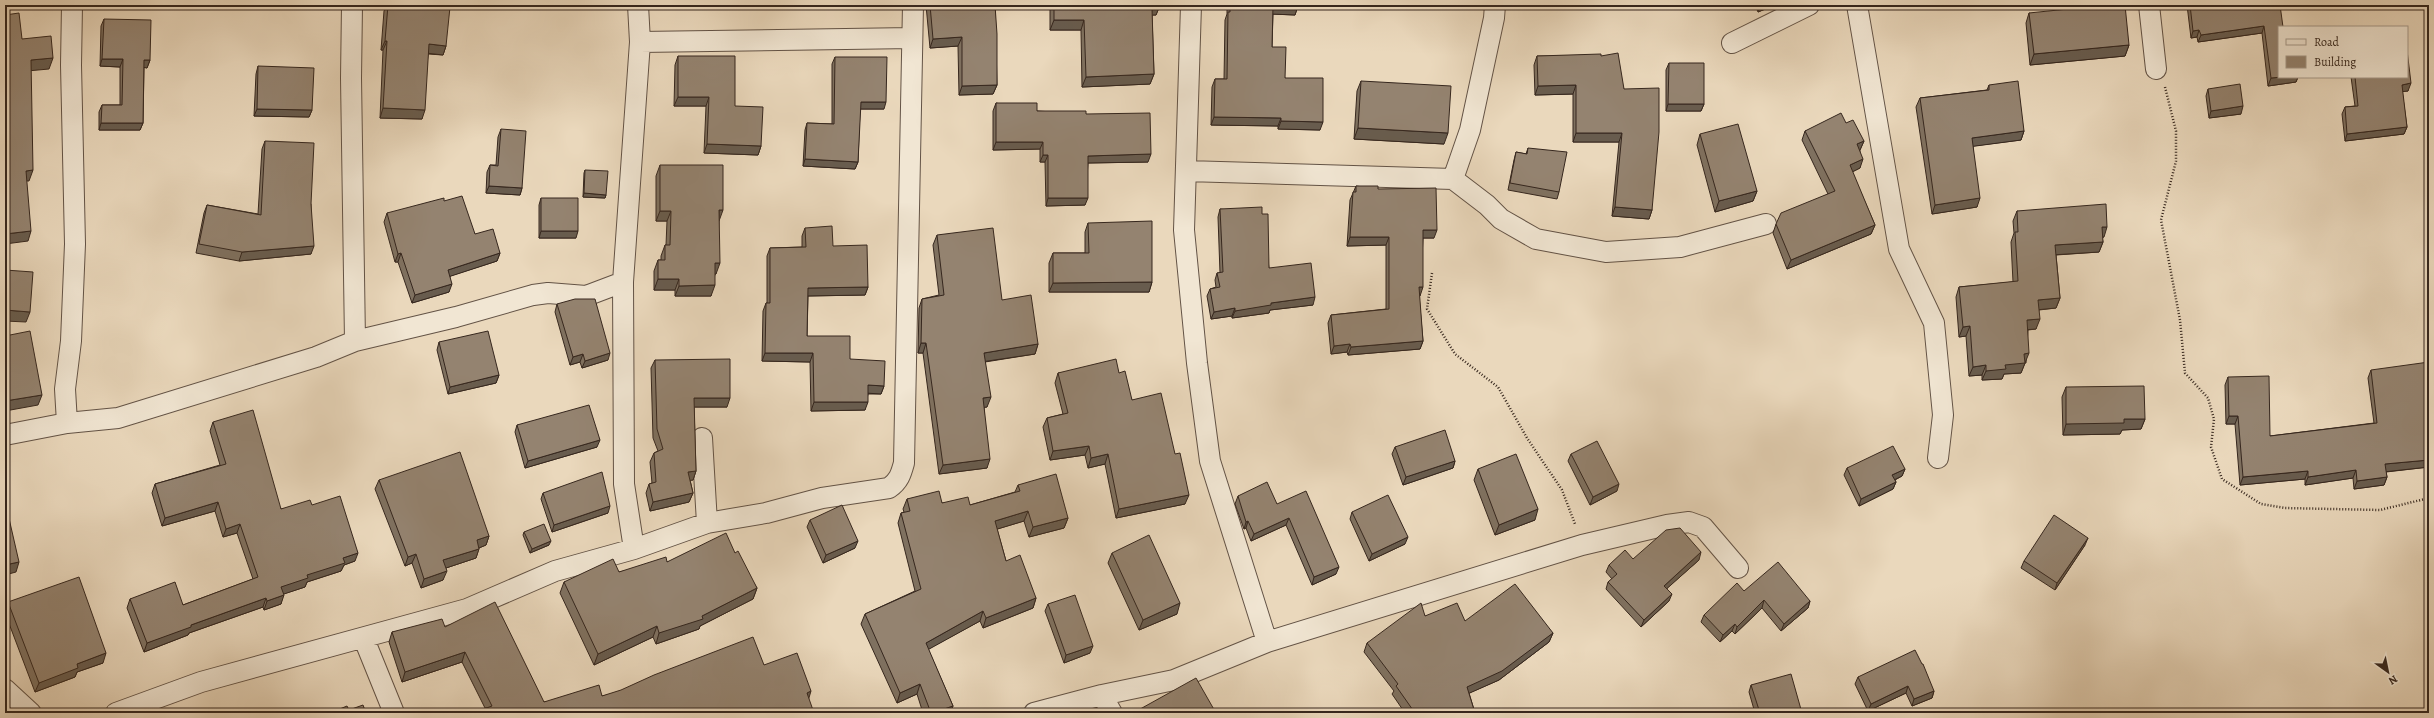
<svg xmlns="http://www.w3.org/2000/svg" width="2434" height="718" font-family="Alegreya,serif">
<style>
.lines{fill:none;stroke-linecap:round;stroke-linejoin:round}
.minor-casing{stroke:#635346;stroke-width:22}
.path{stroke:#36271e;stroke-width:2.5;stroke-dasharray:1 2;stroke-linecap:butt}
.minor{stroke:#f1e6d3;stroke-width:20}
.wall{fill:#7f7160;stroke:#36271e}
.shaded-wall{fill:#685c4e;stroke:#36271e}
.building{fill:#948370;stroke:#36271e}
</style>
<rect width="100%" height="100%" fill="#ead8bc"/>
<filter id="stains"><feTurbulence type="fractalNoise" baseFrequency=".005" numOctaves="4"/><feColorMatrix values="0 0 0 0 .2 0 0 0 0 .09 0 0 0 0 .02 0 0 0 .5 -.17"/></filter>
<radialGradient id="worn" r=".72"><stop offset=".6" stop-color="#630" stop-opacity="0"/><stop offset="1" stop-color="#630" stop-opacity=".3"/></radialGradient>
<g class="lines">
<g class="minor-casing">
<path id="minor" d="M352,5L351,78L355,341
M1191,5L1184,230L1197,363L1210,461L1267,642
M1857,5L1899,249L1934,323L1943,415L1938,458
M2149,5L2156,69
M640,42L912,38
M1732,43L1809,5
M1186,171L1453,179L1487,205L1501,219L1536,239L1606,252L1680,247L1766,224
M1453,179L1470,130L1494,18L1495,5
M67,423L65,389L71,341L75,244L71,65L72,5
M5,435L67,423L118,418L316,357L355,341L456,317L533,295L548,293L586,296L623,282
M702,438L707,523
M634,549L624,484L623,282L640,42L638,5
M364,639L394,713
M5,689L31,713
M1102,695L1112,713
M116,713L201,682L467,609L555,571L634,549L707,523L766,513L822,498L889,488C899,481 901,474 904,463L913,5
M1034,713L1102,695L1174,680L1267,642L1582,545L1667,525L1689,522L1703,527L1738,568"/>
</g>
<path class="path" d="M2165,87L2176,131V161L2161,220L2180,320L2185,373L2208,398L2214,419L2211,447L2222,479L2261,504L2285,508L2380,510L2429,498
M1432,273L1427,309L1455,354L1498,387L1527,438L1562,490L1575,524"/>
<use href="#minor" class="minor"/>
</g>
<path class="wall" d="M387,5H423L446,46L443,55L428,54L422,119L380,118L383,50H381L384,11Z
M926,5H995L997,85L993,94L959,95L958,46L930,48Z
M1050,5H1160L1156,15H1152V16L1154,74L1150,84L1082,87L1081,30H1050Z
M1227,5H1298L1295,15L1273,14L1272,47L1285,78L1320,130L1278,129V126L1211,125L1212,87L1215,79H1224L1225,20L1227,14Z
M1755,5H1775L1758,12Z
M2187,5H2280L2279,77H2298L2296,82L2268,86L2262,33L2198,42L2197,37L2191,38Z
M2029,13L2129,45L2125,56L2030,65L2026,23Z
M104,19L150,60L147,68L144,67L143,123L140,130H99V112L102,105H120V67L100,66L101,26Z
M678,56L735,106L761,146L758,155L704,153L706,106H674L675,65Z
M1537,56H1601L1624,89L1652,210L1649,219L1612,216L1619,142H1573V94L1535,95L1534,65Z
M835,57L884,109H860L858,162L855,169L803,166L805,130L807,123L832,124V64Z
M1669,63L1704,104L1701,111H1666V70Z
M258,66L312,110L309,117L254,116L256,74Z
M2351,77H2407L2408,91H2402L2407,127L2404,134L2345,141L2342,114L2345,107L2355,106Z
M1361,81L1444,144L1354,139L1357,91Z
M1989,85L2024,131L2021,140L1973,146L1977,207L1932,214L1916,107L1920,98L1987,90Z
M2208,89L2241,114L2209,118L2206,96Z
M996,103L1037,111L1086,114L1148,162L1088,163L1085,205L1046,206L1045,162H1040V149L993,150V111Z
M1846,123L1864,141L1860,150V168L1852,172L1875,225L1871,234L1787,269L1773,233L1776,224L1828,194L1802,140L1805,131Z
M501,129L522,188L520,195L486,193L487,172L490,165H496L498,137Z
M1700,134L1757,191L1753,201L1715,212L1697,145Z
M265,141L311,204V254L239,261L196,253L204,213L207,205L258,214L262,149Z
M1528,148L1559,192L1557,199L1508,190L1514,160L1516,152L1526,154Z
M660,165L719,221L716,274H715L711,296H675V290H654V271L658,260H661V256L665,245H666L667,221H656V176Z
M585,170L606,195L605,198L583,197L584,173Z
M1356,186L1378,189L1434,238H1423L1420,296H1419L1423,341L1420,349L1348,355L1347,352L1331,354L1328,323L1331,315L1386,309V245L1347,246L1350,200Z
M541,198L576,238H539V205Z
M1220,209L1262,214L1269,268L1313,305L1270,310L1269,313L1232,318V316L1211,319L1207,296L1210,289L1216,287L1215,280L1217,273H1220L1218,217Z
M2017,211L2104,237H2102L2103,242L2099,252L2056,255L2060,298L2056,308L2039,310L2036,329L2028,330L2026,363H2025L2021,373L2004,374L2002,379L1982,380V375L1969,376L1966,336L1959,337L1956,297L1959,287L2013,282L2011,242L2014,233L2013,221Z
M387,213L475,234L500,253L497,261L450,276L449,292L412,303L398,262H395L384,222Z
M1088,223L1152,282L1149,292H1049V263L1053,253H1085V232Z
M805,228L833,246L868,287L865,295L808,296L807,336L850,359L884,386L881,394H868L865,410L811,411L810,362L762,361L763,311L766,303H767V256L770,248L802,247V236Z
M937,235L1002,300L1038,344L1035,354L985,362L987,407H984L987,468L939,474L923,353H918L919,308L922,299L939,295L933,245Z
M557,304L608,360L582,368L580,362L570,365L555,312Z
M439,342L499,375L496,383L448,394L437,350Z
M655,360L727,407H694L696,471L693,480H690L693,493L689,502L650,511L646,493L649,484L652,483L650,462L654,453L658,451L653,438L651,368Z
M2371,370L2429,467L2386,472L2387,477L2384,485L2354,489L2353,478L2305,485V479L2240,485L2235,424H2226L2225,385L2228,377L2270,436L2374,423L2368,378Z
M1058,373H1119L1132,400L1185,504L1116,518L1105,464L1088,468L1085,455L1050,460L1043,427L1047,418L1063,414L1055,383Z
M2066,387L2145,419L2141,429L2122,430L2120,434L2063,435L2062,397Z
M213,422L281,509L312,505L355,561L344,565L341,571L307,582L305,587L283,594L281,604L264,610L263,607L189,633L188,635L144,652L127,608L130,599L183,605L253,579L237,533L223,537L215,511L162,526L152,493L155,484L220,465L210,431Z
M517,425L597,447L525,468L515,432Z
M1395,447L1455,461L1453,468L1403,485L1392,454Z
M1571,454L1617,491L1590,505L1568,461Z
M1847,468L1905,469L1902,476L1895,480L1896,482L1893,489L1859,506L1844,475Z
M1478,469L1535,520L1495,535L1474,480Z
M379,480L489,536L486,545L479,548L476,558L446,568L443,580L421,588L412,563L405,566L375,489Z
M1018,485L1068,518L1064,528L1029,537L1024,521L997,529L1006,561L1036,598L1033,608L983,628L980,621L928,649L953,706L950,713H923L917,694L897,703L861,624L865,614L915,591L898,523L901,513L904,512L903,509L907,499L942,503L970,505L1015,492Z
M543,493L608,513L552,532L541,499Z
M1238,496L1277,504L1336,574L1312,585L1286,525L1251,541L1246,528L1244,529L1235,504Z
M1352,512L1405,544L1369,561L1350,519Z
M810,520L855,548L823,563L807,527Z
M524,532L549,545L530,553L523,535Z
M2085,545L2055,590L2021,568L2024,561Z
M735,553L757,588L753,599L700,626L699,629L656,644L653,637L594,665L560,593L564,582L619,572L667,562Z
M1112,553L1177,614L1139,630L1108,563Z
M1633,559L1699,560L1667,588L1669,601L1641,627L1606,589L1608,582L1612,579L1606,572L1609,565Z
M1744,591L1810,601L1808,608L1781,631L1762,608L1735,634L1732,631L1720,642L1701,622L1704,615Z
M8,602L103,663L77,672L75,677L35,692L5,613V611Z
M1048,604L1090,653L1064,663L1045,611Z
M1425,616L1465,621L1553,633L1549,642L1499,680L1469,693L1475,713H1405L1392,694L1394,691L1364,652L1367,643Z
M445,627L544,702L602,696L764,665L811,691L485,708L462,662L402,682L389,642L392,632Z
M1858,677L1934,691L1932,698L1912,706L1906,693L1868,711L1855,684Z
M1751,685L1802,713H1755L1749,692Z"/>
<path class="shaded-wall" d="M248,5H287L248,7Z
M551,5H587L586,7L550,8Z
M1154,5H1160L1156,15H1152L1151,20L1152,9Z
M1761,5H1775L1758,12Z
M1273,6H1298L1295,15L1270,14Z
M1054,20H1084L1081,30H1050Z
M2264,26L2262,33L2198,42L2201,35Z
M2199,30L2197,37L2191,38L2193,31Z
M962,37L958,46L930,48L933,39Z
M385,41H387L383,50H381Z
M429,44L446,46L443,55L426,53Z
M2129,45L2125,56L2030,65L2034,54Z
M53,58L49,69L27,71L31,60Z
M102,59H123L120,67L100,66Z
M144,60H150L147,68L141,67Z
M1154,74L1150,84L1082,87L1086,77Z
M2282,77H2298L2296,82L2268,86L2271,78Z
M2411,83L2408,91L2399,92L2402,85Z
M997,85L993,94L959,95L962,86Z
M1576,85L1573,94L1535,95L1538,86Z
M678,97H709L706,106H674Z
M861,102H886L884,109H858Z
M1668,104H1704L1701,111H1666Z
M2243,106L2241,114L2209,118L2211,111Z
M383,108L425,110L422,119L380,118Z
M257,109L312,110L309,117L254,116Z
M1214,117L1281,118L1278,126L1211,125Z
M1281,121L1323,122L1320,130L1278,129Z
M101,123H143L140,130H99Z
M2407,127L2404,134L2345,141L2347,134Z
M1358,128L1448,133L1444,144L1354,139Z
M2024,131L2021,140L1968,147L1972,138Z
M1576,133H1622L1619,142H1573Z
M1864,141L1860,150L1853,154L1857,144Z
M996,142H1043L1040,149L993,150Z
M707,144L761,146L758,155L704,153Z
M1151,154L1148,162L1086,163L1088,156Z
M1043,155H1048L1045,162H1040Z
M805,159L858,162L855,169L803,166Z
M1863,159L1860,168L1846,175L1850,165Z
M33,170L29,181H23L26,171Z
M489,186L522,188L520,195L486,193Z
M1757,191L1753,201L1715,212L1719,201Z
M584,193L606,195L605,198L583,197Z
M1048,198H1088L1085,205L1046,206Z
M1980,198L1977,207L1932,214L1935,205Z
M1615,207L1652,210L1649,219L1612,216Z
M719,210H723L719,221Z
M660,211H671L667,221H656Z
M1875,225L1871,234L1787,269L1791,260Z
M2102,227H2107L2104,237H2098Z
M1423,230H1437L1434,238H1420Z
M31,231L28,241L5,244V234Z
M541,231H578L576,238H539Z
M1350,237H1389L1386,245L1347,246Z
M2103,242L2099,252L2051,255L2055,245Z
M314,246L311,254L239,261L242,252Z
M401,253L398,262H395L398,254Z
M500,253L497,261L445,278L448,270Z
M715,263H720L716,274H711Z
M658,279H679L675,290H654Z
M1152,282L1149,292H1049L1053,283Z
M452,284L449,292L412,303L415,295Z
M715,285L711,296H675L679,286Z
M868,287L865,295L805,296L808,288Z
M1419,287H1423L1420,296H1416Z
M1315,297L1313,305L1270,310L1269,313L1232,318L1235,311L1271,303Z
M2060,298L2056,308L2035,310L2038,300Z
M1235,308L1232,316L1211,319L1214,312Z
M5,310L30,312L26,322L5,321Z
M2040,319L2036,329L2023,330L2027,320Z
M1970,326L1966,336L1959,337L1963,327Z
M1423,341L1420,349L1348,355L1351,347Z
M921,343H926L923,353H918Z
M1038,344L1035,354L981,362L984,353Z
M1350,344L1347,352L1331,354L1334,346Z
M610,353L608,360L582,368L585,361Z
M765,353H813L810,362L762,361Z
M2029,353L2021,373L2004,374L2002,379L1982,380L1986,371L2005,365L2024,354Z
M583,354L580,362L570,365L573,357Z
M1986,365L1982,375L1969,376L1973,367Z
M499,375L496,383L448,394L450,387Z
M868,385L884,386L881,394L865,393Z
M42,395L38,405L5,411V401Z
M991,397L987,407L980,408L983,398Z
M694,398H730L727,407H691Z
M814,402H868L865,410L811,411Z
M2229,416H2238L2235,424H2226Z
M2124,419H2145L2141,429L2122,430L2120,434L2063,435L2066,424Z
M600,440L597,447L525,468L528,461Z
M1089,446L1085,455L1050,460L1053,451Z
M1108,454L1105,464L1088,468L1091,458Z
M990,459L987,468L939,474L943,465Z
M2429,460V467L2383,472L2385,464Z
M1455,461L1453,468L1403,485L1406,477Z
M1905,469L1902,476L1890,482L1892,475Z
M2356,470L2353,478L2305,485L2308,477Z
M696,471L693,480L685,481L688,472Z
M2308,471L2305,479L2240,485L2243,477Z
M2387,477L2384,485L2354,489L2357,481Z
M1896,482L1893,489L1859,506L1861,499Z
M1619,484L1617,491L1590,505L1593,497Z
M693,493L689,502L650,511L653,502Z
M1189,495L1185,504L1116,518L1119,509Z
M218,502L215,511L162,526L165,518Z
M610,506L608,513L552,532L554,525Z
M1538,509L1535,520L1495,535L1499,525Z
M1028,511L1024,521L991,531L995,521Z
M1068,518L1064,528L1029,537L1033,527Z
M1289,518L1286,525L1251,541L1254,534Z
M1248,521L1246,528L1244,529L1246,522Z
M240,524L237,533L223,537L226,529Z
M489,536L486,545L474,550L477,540Z
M1408,537L1405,544L1369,561L1372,554Z
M2088,538L2085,545L2055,590L2057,583Z
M551,541L549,545L530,553L532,549Z
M858,541L855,548L823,563L826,555Z
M479,549L476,558L440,570L443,560Z
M1701,552L1699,560L1662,593L1664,586Z
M358,553L355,561L344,565L341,571L307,582L305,587L278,596L281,587L343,558Z
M416,554L412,563L405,566L408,557Z
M19,562L16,572L5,575V565Z
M1339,567L1336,574L1312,585L1314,577Z
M447,571L443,580L421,588L424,579Z
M757,588L753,599L700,626L699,629L656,644L659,633L702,616Z
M1672,594L1669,601L1641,627L1644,620Z
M284,595L281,604L264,610L267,601Z
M266,598L263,607L189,633L188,635L144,652L147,643L191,625Z
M1036,598L1033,608L983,628L986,618Z
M1764,600L1762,608L1735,634L1737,627Z
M1810,601L1808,608L1781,631L1784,624Z
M1180,603L1177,614L1139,630L1143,620Z
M983,611L980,621L922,653L926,643Z
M1735,624L1732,631L1720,642L1723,635Z
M657,626L653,637L594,665L598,654Z
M1553,633L1549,642L1499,680L1463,696L1467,687Z
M1093,646L1090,653L1064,663L1066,655Z
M465,652L462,662L402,682L405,672Z
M106,653L103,663L77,672L75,677L35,692L39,683L77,664Z
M920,684L917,694L897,703L900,693Z
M1908,686L1906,693L1868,711L1871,704Z
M811,691L808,701L807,693Z
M1934,691L1932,698L1912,706L1914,699Z
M953,706L950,713H932Z"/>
<path class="building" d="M388,5H423L450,7L446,46L429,44L425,110L383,108L387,41H385Z
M930,5H995L997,34V85L962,86V37L933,39Z
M1054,5H1154V9H1152L1154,74L1086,77L1084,20H1054Z
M1230,5H1298V6H1273L1272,47H1286L1285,78H1323V122L1281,121V118L1214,117L1215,79H1227L1228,12H1230Z
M2107,5H2125L2129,45L2034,54L2029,13Z
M2190,5H2280L2283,27H2279V77H2282L2271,78L2264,26L2201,35L2199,30L2193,31Z
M19,13L22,39L51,36L53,58L31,60L33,170L26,171L31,231L5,234V15Z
M104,19L151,20L150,60H144L143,123H101L102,105H122L123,59H102Z
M2407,50L2411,83L2402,85L2407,127L2347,134L2345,107L2358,106L2355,77H2407Z
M1618,53L1624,89L1659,88V132L1652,210L1615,207L1622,133H1576V85L1538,86L1537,56L1601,54V56Z
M678,56H735V106L763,107L761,146L707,144L709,97H678Z
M835,57H887L886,102H861L858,162L805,159L807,123L834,124Z
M1669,63H1704V104H1668Z
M258,66L314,68L312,110L257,109Z
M1361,81L1451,86L1448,133L1358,128Z
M2018,81L2024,131L1972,138L1980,198L1935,205L1920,98L1989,90V85Z
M2240,84L2243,106L2211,111L2208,89Z
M996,103H1037V111H1086V114L1150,113L1151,154L1088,156V198H1048V155H1043V142H996Z
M1841,113L1846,123L1853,120L1864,141L1857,144L1863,159L1850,165L1875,225L1791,260L1776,224L1781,213L1835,191L1805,131Z
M1738,124L1757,191L1719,201L1700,134Z
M501,129L526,131L522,188L489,186L490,165L498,166Z
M265,141L314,143L311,204L314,246L242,252L199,244L207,205L261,215Z
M1528,148L1567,152L1559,192L1510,183L1516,152L1527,154Z
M660,165H723V210H719L720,263H715V285L679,286V279H658V260H665V245H670L671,211H660Z
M585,170L608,171L606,195L584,193Z
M1356,186H1378V189L1436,188L1437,230H1423V287H1419L1423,341L1351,347L1350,344L1334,346L1331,315L1389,309V237H1350L1353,192H1356Z
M462,196L475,234L493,229L500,253L448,270L452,284L415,295L401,253L398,254L387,213L444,198V201Z
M541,198H578V231H541Z
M2106,204L2107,227H2102L2103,242L2055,245L2060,298L2038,300L2040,319L2027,320L2029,353L2024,354L2025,363L2005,365L2006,369L1986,371V365L1973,367L1970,326L1963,327L1959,287L2018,281L2015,232H2018L2017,211Z
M1262,207V214H1268L1269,268L1311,263L1315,297L1271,303V305L1235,311V308L1214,312L1210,289L1220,287L1217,273L1223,272L1220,209Z
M1152,221V282L1053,283V253H1089L1088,223Z
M832,226L833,246L867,245L868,287L808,288L807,336H850V359L885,361L884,386L868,385V402H814L813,353H765L766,303H770V248L806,247L805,228Z
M993,228L1002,300L1031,295L1038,344L984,353L991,397L983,398L990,459L943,465L926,343H921L922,299L944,295L937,235Z
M5,270L33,272L30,312L5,310Z
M575,299H595L610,353L585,361L583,354L573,357L557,304Z
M30,331L42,395L5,401V336Z
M488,331L499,375L450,387L439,342Z
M730,359V398H694L696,471L688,472L693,493L653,502L649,484L656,482L654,453L663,449L657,429L655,360Z
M1116,359L1119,373L1125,371L1132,400L1161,393L1175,454L1180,453L1189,495L1119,509L1108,454L1091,458L1089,446L1053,451L1047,418L1068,413L1058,373Z
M2429,362V460L2385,464L2387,477L2357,481L2356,470L2308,477V471L2243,477L2238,416H2229L2228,377L2269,376L2270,436L2377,423L2371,370Z
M2144,386L2145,419H2124V423L2066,424V387Z
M589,405L600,440L528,461L517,425Z
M253,410L281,509L310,500L312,505L340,496L358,553L343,558L345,563L307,575L308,578L281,587L284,595L267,601L266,598L191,625V627L147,643L130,599L175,582L183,605L258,577L240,524L226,529L218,502L165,518L155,484L226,464L213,422Z
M1445,430L1455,461L1406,477L1395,447Z
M1597,441L1619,484L1593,497L1571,454Z
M1893,446L1905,469L1892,475L1896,482L1861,499L1847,468Z
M460,452L489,536L477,540L479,549L443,560L447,571L424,579L416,554L408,557L379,480Z
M1516,454L1538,509L1499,525L1478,469Z
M602,472L610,506L554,525L543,493Z
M1056,474L1068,518L1033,527L1028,511L995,521L1006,561L1020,555L1036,598L986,618L983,611L926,643L953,706L932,713H931L920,684L900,693L865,614L921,589L901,513L910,511L907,499L939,491L942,503L968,497L970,505L1020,491L1018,485Z
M1267,482L1277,504L1306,491L1339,567L1314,577L1289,518L1254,534L1248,521L1246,522L1238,496Z
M1388,495L1408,537L1372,554L1352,512Z
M5,501L19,562L5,565Z
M842,505L858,541L826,555L810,520Z
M2054,515L2088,538L2057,583L2024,561Z
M544,524L551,541L532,549L524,532Z
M1680,528L1701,552L1664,586L1672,594L1644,620L1608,582L1617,574L1609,565L1625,550L1633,559L1666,530Z
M726,533L735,553L738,551L757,588L702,616L703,619L659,633L657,626L598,654L564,582L613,559L619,572L666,557L667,562Z
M1149,535L1180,603L1143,620L1112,553Z
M1778,562L1810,601L1784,624L1764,600L1737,627L1735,624L1723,635L1704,615L1737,583L1744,591Z
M79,577L106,653L77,664L78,668L39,683L8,602Z
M1515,584L1553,633L1502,671L1467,687L1475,713H1415L1396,686L1398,684L1367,643L1421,603L1425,616L1457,603L1465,621Z
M1075,595L1093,646L1066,655L1048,604Z
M495,602L544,702L599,685L602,696L621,690L654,675L753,637L764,665L797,653L811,691L807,693L814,713H473L492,706L465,652L405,672L392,632L442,619L445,627Z
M1915,650L1922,664H1923L1934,691L1914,699L1908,686L1871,704L1858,677Z
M1791,674L1802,713H1760L1751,685Z
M1196,678L1216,713H1133Z
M363,705L366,713H330L347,706L349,710Z"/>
<rect width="2434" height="718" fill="none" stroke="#ead8bc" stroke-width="20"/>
<rect x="6" y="6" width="2422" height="706" fill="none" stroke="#36271e" stroke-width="2"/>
<rect x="10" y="10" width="2414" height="698" fill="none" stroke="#36271e"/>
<rect x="2278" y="26" width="130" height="52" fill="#f1e6d3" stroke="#a69a8b"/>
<rect x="2286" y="39" width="20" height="6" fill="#f1e6d3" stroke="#a69a8b"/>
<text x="2314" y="46" font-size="12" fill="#36271e">Road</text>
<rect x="2286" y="56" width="20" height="12" fill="#948370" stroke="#a69a8b"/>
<text x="2314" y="66" font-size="12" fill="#36271e">Building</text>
<g transform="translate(2388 672) rotate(147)" stroke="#f1e6d3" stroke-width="3" paint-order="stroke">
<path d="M0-3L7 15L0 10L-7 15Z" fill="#36271e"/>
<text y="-6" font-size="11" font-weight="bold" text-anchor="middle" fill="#36271e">N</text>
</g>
<rect width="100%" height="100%" filter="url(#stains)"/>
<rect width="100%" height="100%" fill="url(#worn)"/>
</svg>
